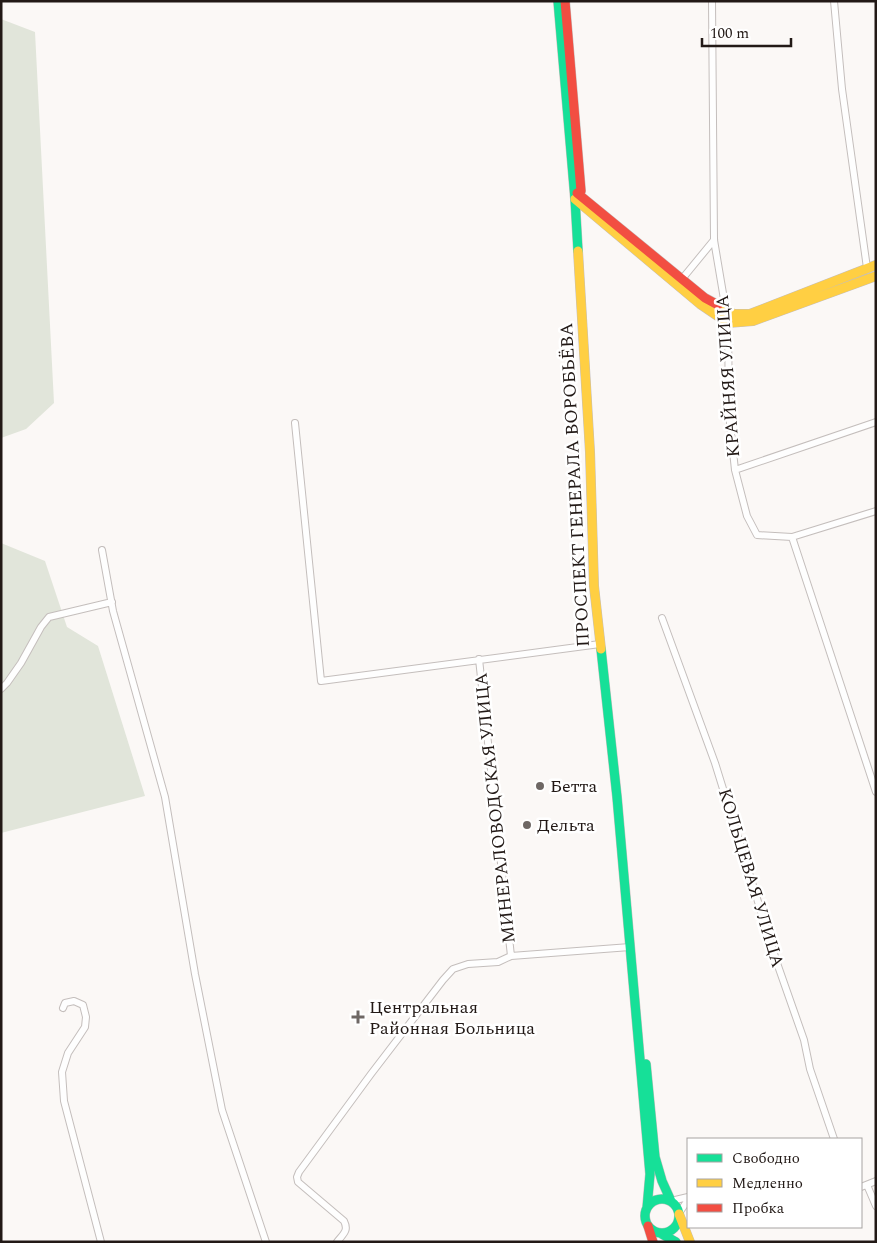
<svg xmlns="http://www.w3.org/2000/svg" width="877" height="1243" font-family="Spectral,serif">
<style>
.green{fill:#e1e5da}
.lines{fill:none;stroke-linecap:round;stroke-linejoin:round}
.street-casing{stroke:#c4bebc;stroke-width:8}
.fast-casing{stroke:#c4bebc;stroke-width:10}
.slow-casing{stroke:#c4bebc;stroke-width:10}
.jam-casing{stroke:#c4bebc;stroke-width:10}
.street{stroke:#fefefe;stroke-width:6}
.fast{stroke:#16e098;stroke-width:9}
.slow{stroke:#ffcf43;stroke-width:9}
.jam{stroke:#f24e42;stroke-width:9}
.poi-dot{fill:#6e6764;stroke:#fff;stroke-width:2}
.labels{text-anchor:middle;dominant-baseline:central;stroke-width:5;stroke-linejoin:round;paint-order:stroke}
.street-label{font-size:18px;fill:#221916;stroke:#fff}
.poi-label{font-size:18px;fill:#221916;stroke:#fff;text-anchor:start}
</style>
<rect width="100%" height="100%" fill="#fbf8f6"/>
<path class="green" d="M1,19L35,32L54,403L26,429L1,438Z
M1,543L45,561L67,627L98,646L145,796L1,833Z"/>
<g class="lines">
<g class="street-casing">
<path id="street" d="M712,1L714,240L728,323L729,414L735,470L747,516L757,535L792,537L876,792
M834,1L842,89L867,268
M682,279L714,240
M295,423L321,681L600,644
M735,470L876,422
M792,537L876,511
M102,550L113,611L165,797L195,974L222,1110L266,1242
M662,618L715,763L777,963L804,1040L810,1069L834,1139
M479,659L511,956
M1,689L7,683L21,663L41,627L49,617L112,602
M63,1008L65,1003L74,1001L83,1005L86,1017L85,1027L68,1053L62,1072L64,1101L101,1242
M867,1185L876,1206
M861,1187L876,1181
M671,1201L688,1197
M679,1213L688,1200
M337,1242C343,1234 349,1231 344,1221L298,1182L297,1177L299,1172L371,1074L443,980L453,969L468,964L498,962L511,956L630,947"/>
</g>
<g class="fast-casing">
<path id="fast" d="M558,1L575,199L578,251
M601,649L617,797L650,1174L647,1208
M646,1064L655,1157L662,1181L671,1201
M645 1216a17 17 0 1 1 34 0a17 17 0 1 1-34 0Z
M660,1233L676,1242"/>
</g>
<g class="slow-casing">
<path id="slow" d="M575,199L700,304L728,323L753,321L876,276
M578,251L590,452L594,586L601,649
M718,305L734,314H750L876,265
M679,1214L690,1242"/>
</g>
<g class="jam-casing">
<path id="jam" d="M565,1L581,191
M577,193L705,298L718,305
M648,1226L653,1242"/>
</g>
<use href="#street" class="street"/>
<use href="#fast" class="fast"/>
<use href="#slow" class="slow"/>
<use href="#jam" class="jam"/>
</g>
<g class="poi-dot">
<circle cx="540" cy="786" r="5"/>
<circle cx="527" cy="825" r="5"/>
<path d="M355.5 1009.5h5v5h5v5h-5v5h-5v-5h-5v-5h5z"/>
</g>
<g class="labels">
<g class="street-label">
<text transform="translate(728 376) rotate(-94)">КРАЙНЯЯ УЛИЦА</text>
<text transform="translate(575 485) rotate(-93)">ПРОСПЕКТ ГЕНЕРАЛА ВОРОБЬЁВА</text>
<text transform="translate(495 808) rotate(-96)">МИНЕРАЛОВОДСКАЯ УЛИЦА</text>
<text transform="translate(751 878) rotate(73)">КОЛЬЦЕВАЯ УЛИЦА</text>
</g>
<g class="poi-label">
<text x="550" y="786">Бетта</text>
<text x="537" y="825">Дельта</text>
<text x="369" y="1007">Центральная<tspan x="369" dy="21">Районная Больница</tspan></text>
</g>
</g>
<rect width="877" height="1243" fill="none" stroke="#221916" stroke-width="5"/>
<rect x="687" y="1138" width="175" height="90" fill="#ffffff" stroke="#a7a3a2"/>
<rect x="697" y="1154" width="25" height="8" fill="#16e098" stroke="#a7a3a2"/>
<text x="732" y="1163" font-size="15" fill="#221916">Свободно</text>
<rect x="697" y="1179" width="25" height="8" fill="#ffcf43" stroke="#a7a3a2"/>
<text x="732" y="1188" font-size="15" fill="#221916">Медленно</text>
<rect x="697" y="1204" width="25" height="8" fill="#f24e42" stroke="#a7a3a2"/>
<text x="732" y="1213" font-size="15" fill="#221916">Пробка</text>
<path d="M702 38v8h89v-8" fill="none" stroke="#221916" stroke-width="2.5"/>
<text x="710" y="38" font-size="15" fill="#221916" stroke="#ffffff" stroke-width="4" paint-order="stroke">100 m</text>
</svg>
